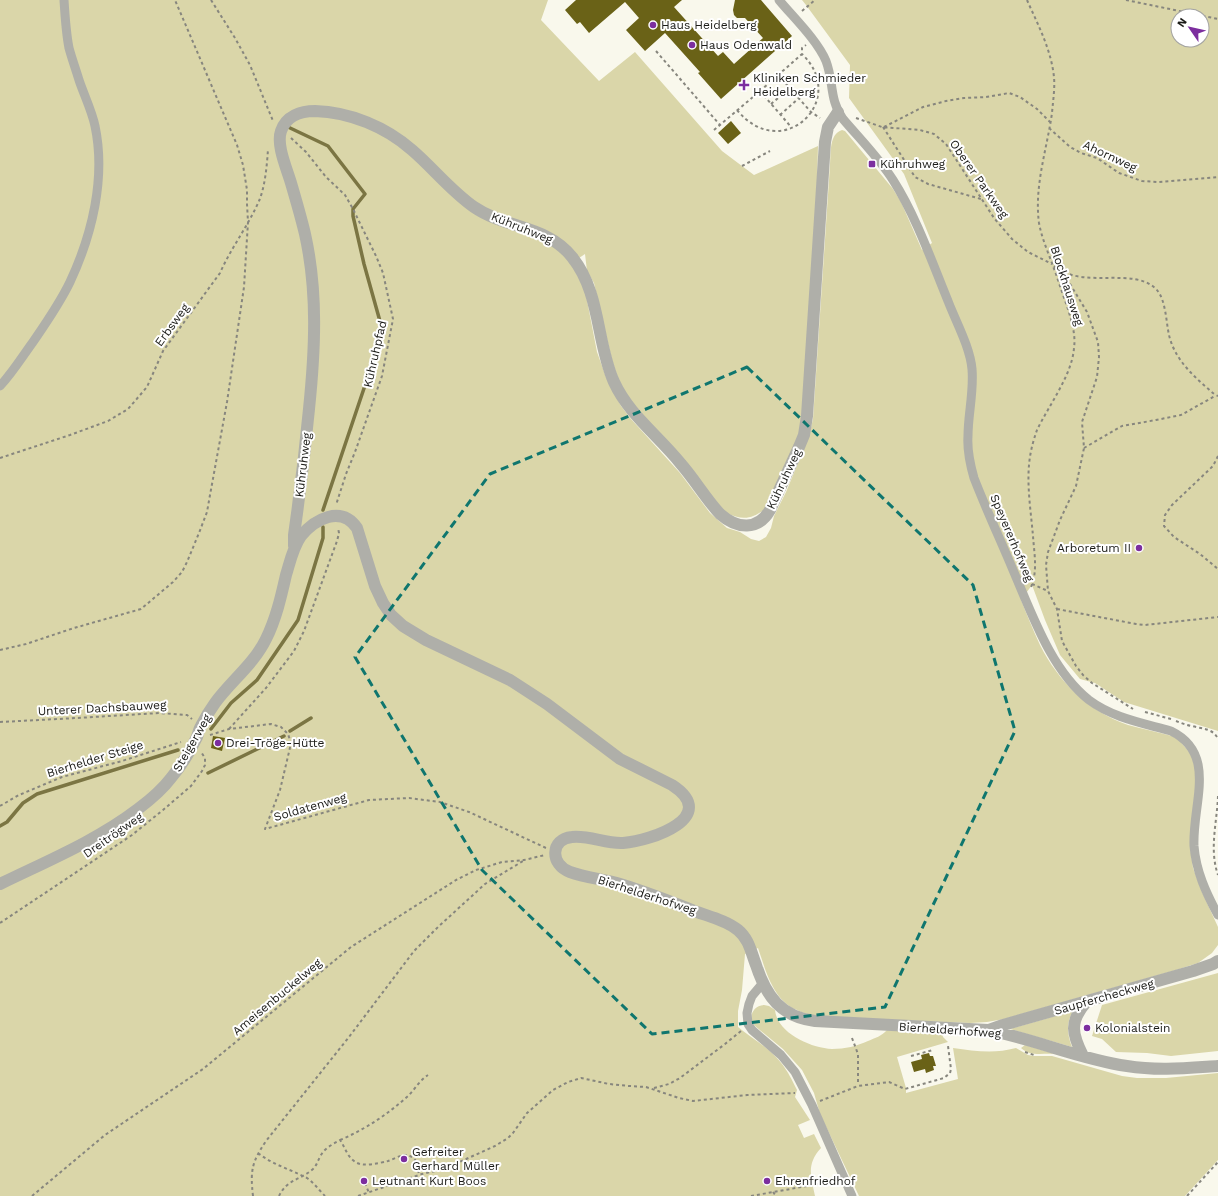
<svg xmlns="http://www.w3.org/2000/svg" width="1218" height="1196" font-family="'Work Sans',sans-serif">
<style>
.green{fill:#dad6a9;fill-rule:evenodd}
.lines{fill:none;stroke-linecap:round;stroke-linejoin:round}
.stream{stroke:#7b7543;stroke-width:3.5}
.building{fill:#6a6217}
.path{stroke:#87867e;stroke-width:2;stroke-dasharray:3 3;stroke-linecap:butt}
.minor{stroke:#afafa9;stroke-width:9}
.tertiary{stroke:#afafa9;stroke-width:12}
.marked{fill:none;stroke:#0f766e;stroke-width:3;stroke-dasharray:8 5;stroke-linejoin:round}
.poi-dot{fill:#7c2e9f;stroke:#fff;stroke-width:1.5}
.labels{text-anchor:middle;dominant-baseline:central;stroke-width:4;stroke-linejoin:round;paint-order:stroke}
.poi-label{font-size:12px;fill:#1b1b17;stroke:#fff;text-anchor:start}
.street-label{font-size:12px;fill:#1b1b17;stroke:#fff}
</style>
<rect width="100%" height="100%" fill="#f9f8ec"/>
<path class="green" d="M0,0H548L541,20L599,81L635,52L722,151L754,175L818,146L817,183L801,432L765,509C751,520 742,520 726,513L630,400L619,381L612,360L594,283L587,271L585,254L570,264L572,265L585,290L597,352L606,377L621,406L631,419L680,473L710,513L727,528L740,532L751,539L759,541L766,537L771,528L774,516L786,492L801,456L809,436L813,419L830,165C831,153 829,134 842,130L845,131L893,189L901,202L922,250L932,243L904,174L849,98L850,65L806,5L802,0H1218V731L1124,702L1095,683L1080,679L1060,655L1045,620L1032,585L1021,600C1027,615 1033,630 1040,645C1058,681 1089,712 1128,725C1142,729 1158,732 1172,736L1179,740L1190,753L1197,768L1190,846L1193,868L1202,892L1218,927V945L1212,953L1198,963L1176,970L1004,1019L987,1022L970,1023L828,1017C817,1016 807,1015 797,1010C773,1000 766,971 758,948L745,954L742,990L738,1011V1027C745,1033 753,1038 761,1044C780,1058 787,1069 797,1090L795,1097L810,1120L798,1125L804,1138L814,1134L821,1148C806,1164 811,1177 815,1196H0ZM1178,16H1202V40H1178Z
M1218,973V1051L1171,1056L1147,1053L1116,1052L1102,1039L1092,1036L1102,1005Z
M764,1005L769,1006L775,1010C777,1033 811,1048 832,1049C845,1049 857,1046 868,1041C875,1038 882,1036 887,1030L942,1033L943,1037L948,1042L897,1057L906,1088V1093L958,1079L953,1048C975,1051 994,1054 1016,1048L1028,1055L1034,1056H1052L1122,1076L1137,1078H1166L1218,1073V1160L1185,1196H859L820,1114L814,1093L802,1070L783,1049L755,1026C748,1018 752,1006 764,1005Z
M1073,1011C1066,1023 1067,1034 1072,1047L1010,1029Z
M1025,1045L1055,1054C1042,1053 1031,1057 1021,1048Z"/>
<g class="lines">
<path class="stream" d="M288,127L328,146L365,194L353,209V216L364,264L383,332L323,510
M211,729L231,703L257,680L298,620L323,538V527
M290,731L311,718
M208,773L284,736
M0,826L7,822L23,803L37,794L178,750"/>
</g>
<path class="building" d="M576,0H682L674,7L718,56L723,52L734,64L763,38L745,18H737L734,15L733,10L735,0H761L792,36L721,99L698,73L700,72L665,33L645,51L626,30L639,18L625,2L589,33L580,22L577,24L565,10Z
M731,121L741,133L728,144L718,133Z
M213,736L225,738L222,751L211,748Z
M929,1053L930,1056H933L936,1066H933L934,1070L926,1073L925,1069L914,1072L911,1062L922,1059L921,1055Z"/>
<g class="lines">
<path class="path" d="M211,0L235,38L250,65L273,121
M1027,0C1038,25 1051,49 1054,77C1055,89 1053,101 1052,113C1047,149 1034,186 1039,223C1042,239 1048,252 1053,266C1058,279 1062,293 1067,306C1071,319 1076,334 1074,348C1072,375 1049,405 1037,430C1033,441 1030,453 1029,465C1027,488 1031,513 1033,536C1034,552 1038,571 1031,587
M1126,0L1218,19
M802,11L815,0
M656,51L720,125
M778,75L811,112L820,118
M760,91L792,128
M771,104L790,88
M737,110C782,165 850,100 802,54
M780,115L799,98
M856,118L882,127L920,130L934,134L946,144L994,218L1012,239L1028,252L1052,264
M883,127L915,177L928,184L981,199
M884,127L923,107L946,101L964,98L986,97L1009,93L1020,97L1037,109L1050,122
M1049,128L1070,147L1081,153L1097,158L1119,173L1142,181L1158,182L1218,177
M714,130L760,91L802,54V48L806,45
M291,138L306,152L326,177L345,195L353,209L376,256L383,273L393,319L382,376L355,452L346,474L336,505
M742,166L770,151
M1054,266L1067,279L1087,312L1098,342L1099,357L1097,377L1082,422L1084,448L1076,486L1060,520L1048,552L1046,565L1048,591L1057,609L1062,641L1076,666L1083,675L1092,683L1133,709
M1059,269C1086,288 1134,267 1156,289C1166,299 1166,322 1169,335C1174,357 1190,373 1206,387C1210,390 1213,394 1218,396
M1084,448L1122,426L1156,420L1181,415L1215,396
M1218,456L1213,466L1172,505L1165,515L1164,526L1174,537L1200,554L1218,569
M0,458L70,435L108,421L128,409L147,387L163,351L220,273C231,248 248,226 259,201C265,187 267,165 268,149
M1032,584L1048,591
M1057,609L1136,624L1145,625L1218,617
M0,650L26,644L74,628L141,609L173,582L182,572L187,562L199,533L207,512L210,495L227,402L244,287L248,222L247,204V190L243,165L237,145L175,0
M1145,712L1171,719
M1176,721C1181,723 1186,725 1192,726C1202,729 1213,728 1218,739
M0,722L77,718L159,713L187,715L192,719
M229,729L266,688L294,651L304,631L337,541L339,533L338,528
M210,735L229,729L271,724L281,727L288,734L291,743L289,752L280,790L265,829L369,800L409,798L440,802L469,812L546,848
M1218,796C1217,823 1209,849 1218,875
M0,806L19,795L62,777L122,761L181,742
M0,923L132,835L163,810L191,786L202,771L205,765V758L201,752
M852,1038L858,1054V1085
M1025,1052L1034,1055
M911,1056L933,1050
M654,1088L669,1084L680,1078L725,1044L741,1031
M820,1101L858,1086L889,1082L905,1089L944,1078L950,1073L951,1069L948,1046
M340,1140C366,1129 388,1114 408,1096C415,1089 420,1080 428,1075
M258,1153C273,1165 290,1169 307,1178C314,1183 319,1190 325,1196
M365,1183L369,1193
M773,1192L776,1196
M32,1196L105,1135L203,1069L351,947L456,880L476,870L502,862L524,860L545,855
M253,1196C250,1170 252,1162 266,1141L349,1037L414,951L438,927L485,884L523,861
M279,1196C287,1179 301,1180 313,1169C317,1165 318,1160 321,1155C325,1148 333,1144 340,1140C345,1147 347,1156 354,1161C362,1168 379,1163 388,1161C394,1159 400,1155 406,1155C411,1155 414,1159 417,1162L419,1175
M358,1196L422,1174L444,1169L495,1146L508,1138L513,1133L527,1113L553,1090L568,1082L581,1078L609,1084L629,1086L646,1087L679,1098L693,1101L747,1095L795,1093
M751,1196L835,1181
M1187,1196L1218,1162"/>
<path class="minor" d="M779,0C794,18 817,40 826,61C834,82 829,99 843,119C860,139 879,158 893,180C916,216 932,262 948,301C956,322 970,347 972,369C974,392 968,414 968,436C967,450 970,464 974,478C986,509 1000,539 1013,570C1032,614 1051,670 1089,700C1113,718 1143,723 1171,731C1218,754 1192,804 1194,846C1196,871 1206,893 1218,915
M0,386C13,372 22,357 33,342C46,323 60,303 70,282C92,235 106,178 95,126C92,111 84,95 79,80C76,70 72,59 69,48C66,33 65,16 64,0
M763,983L752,996L749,1004L747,1013L748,1024L752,1030L781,1055L795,1072L812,1105L852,1196"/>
<path class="tertiary" d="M294,546V535C300,493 305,451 309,409C315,350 318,292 305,234C301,217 296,200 291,183C287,169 276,145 281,131C286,116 301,111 315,111C350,112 386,127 412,150C433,168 451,191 474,207C506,229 547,225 572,257C601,293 596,342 614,382C629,415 659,436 681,464C695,480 706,499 720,514C737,529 758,531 770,510L799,447L804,435L807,416L825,142L828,127L838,112
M0,884C47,861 96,841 138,809C150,800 162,790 171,778C181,766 190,752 197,737C198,734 199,729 201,726C205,718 210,710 215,703C231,681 254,664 266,639C276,619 281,597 286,575C290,562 293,547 301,536C315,519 341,505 357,528L375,586L383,603L391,615L403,626L426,640L510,680L547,704L620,759L672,785C721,817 651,841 623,843C606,844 589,835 572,837C550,839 550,865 570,872C586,878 604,879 620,884C646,892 672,902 697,912C711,917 727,921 738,930C749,939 751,952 756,965C766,996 781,1017 815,1021L988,1030C1035,1039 1079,1059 1127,1066C1158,1071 1187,1068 1218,1066
M989,1030L1003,1025L1193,971L1213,964L1218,961
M1083,1056C1072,1034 1069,1022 1086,1002"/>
</g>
<path class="marked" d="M747,367L973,585L1015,731L885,1007L652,1034L482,870L355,657L490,474Z"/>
<g class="poi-dot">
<circle cx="653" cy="25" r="4"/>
<circle cx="692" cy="45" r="4"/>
<path d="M742 79h4v4h4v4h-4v4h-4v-4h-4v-4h4z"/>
<rect x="868" y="160" width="8" height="8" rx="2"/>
<circle cx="1139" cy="548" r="4"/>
<circle cx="218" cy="743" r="4"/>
<circle cx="1087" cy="1028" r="4"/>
<circle cx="404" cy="1159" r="4"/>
<circle cx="364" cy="1181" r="4"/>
<circle cx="767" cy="1181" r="4"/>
</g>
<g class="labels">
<g class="poi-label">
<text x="661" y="25">Haus Heidelberg</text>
<text x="700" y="45">Haus Odenwald</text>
<text x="753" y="78">Kliniken Schmieder<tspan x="753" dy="14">Heidelberg</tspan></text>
<text x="880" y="164">Kühruhweg</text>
<text x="1131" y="548" text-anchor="end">Arboretum II</text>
<text x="226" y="743">Drei-Tröge-Hütte</text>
<text x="1095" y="1028">Kolonialstein</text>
<text x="412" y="1152">Gefreiter<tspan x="412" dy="14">Gerhard Müller</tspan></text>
<text x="372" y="1181">Leutnant Kurt Boos</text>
<text x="775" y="1181">Ehrenfriedhof</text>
</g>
<g class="street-label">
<text transform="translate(1110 156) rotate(25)">Ahornweg</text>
<text transform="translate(979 179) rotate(55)">Oberer Parkweg</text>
<text transform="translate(522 228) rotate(22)">Kühruhweg</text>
<text transform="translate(1067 286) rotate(72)">Blockhausweg</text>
<text transform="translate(172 325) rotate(-54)">Erbsweg</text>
<text transform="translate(375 354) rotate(-77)">Kühruhpfad</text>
<text transform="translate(303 465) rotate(-83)">Kühruhweg</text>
<text transform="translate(784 479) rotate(-65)">Kühruhweg</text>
<text transform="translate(1012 538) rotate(67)">Speyererhofweg</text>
<text transform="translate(102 708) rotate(-3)">Unterer Dachsbauweg</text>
<text transform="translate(192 743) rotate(-60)">Steigerweg</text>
<text transform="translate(95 759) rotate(-17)">Bierhelder Steige</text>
<text transform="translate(310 807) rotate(-16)">Soldatenweg</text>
<text transform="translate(113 835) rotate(-35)">Dreitrögweg</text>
<text transform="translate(647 895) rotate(18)">Bierhelderhofweg</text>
<text transform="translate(277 997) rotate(-40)">Ameisenbuckelweg</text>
<text transform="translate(1104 997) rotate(-16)">Saupfercheckweg</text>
<text transform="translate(950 1030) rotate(4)">Bierhelderhofweg</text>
</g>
</g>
<g transform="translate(1190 28) rotate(304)"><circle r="19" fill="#ffffff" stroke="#a4a4a2"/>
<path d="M0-3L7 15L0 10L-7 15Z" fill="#7c2e9f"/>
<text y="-6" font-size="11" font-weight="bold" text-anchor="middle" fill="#1b1b17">N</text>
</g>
</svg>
